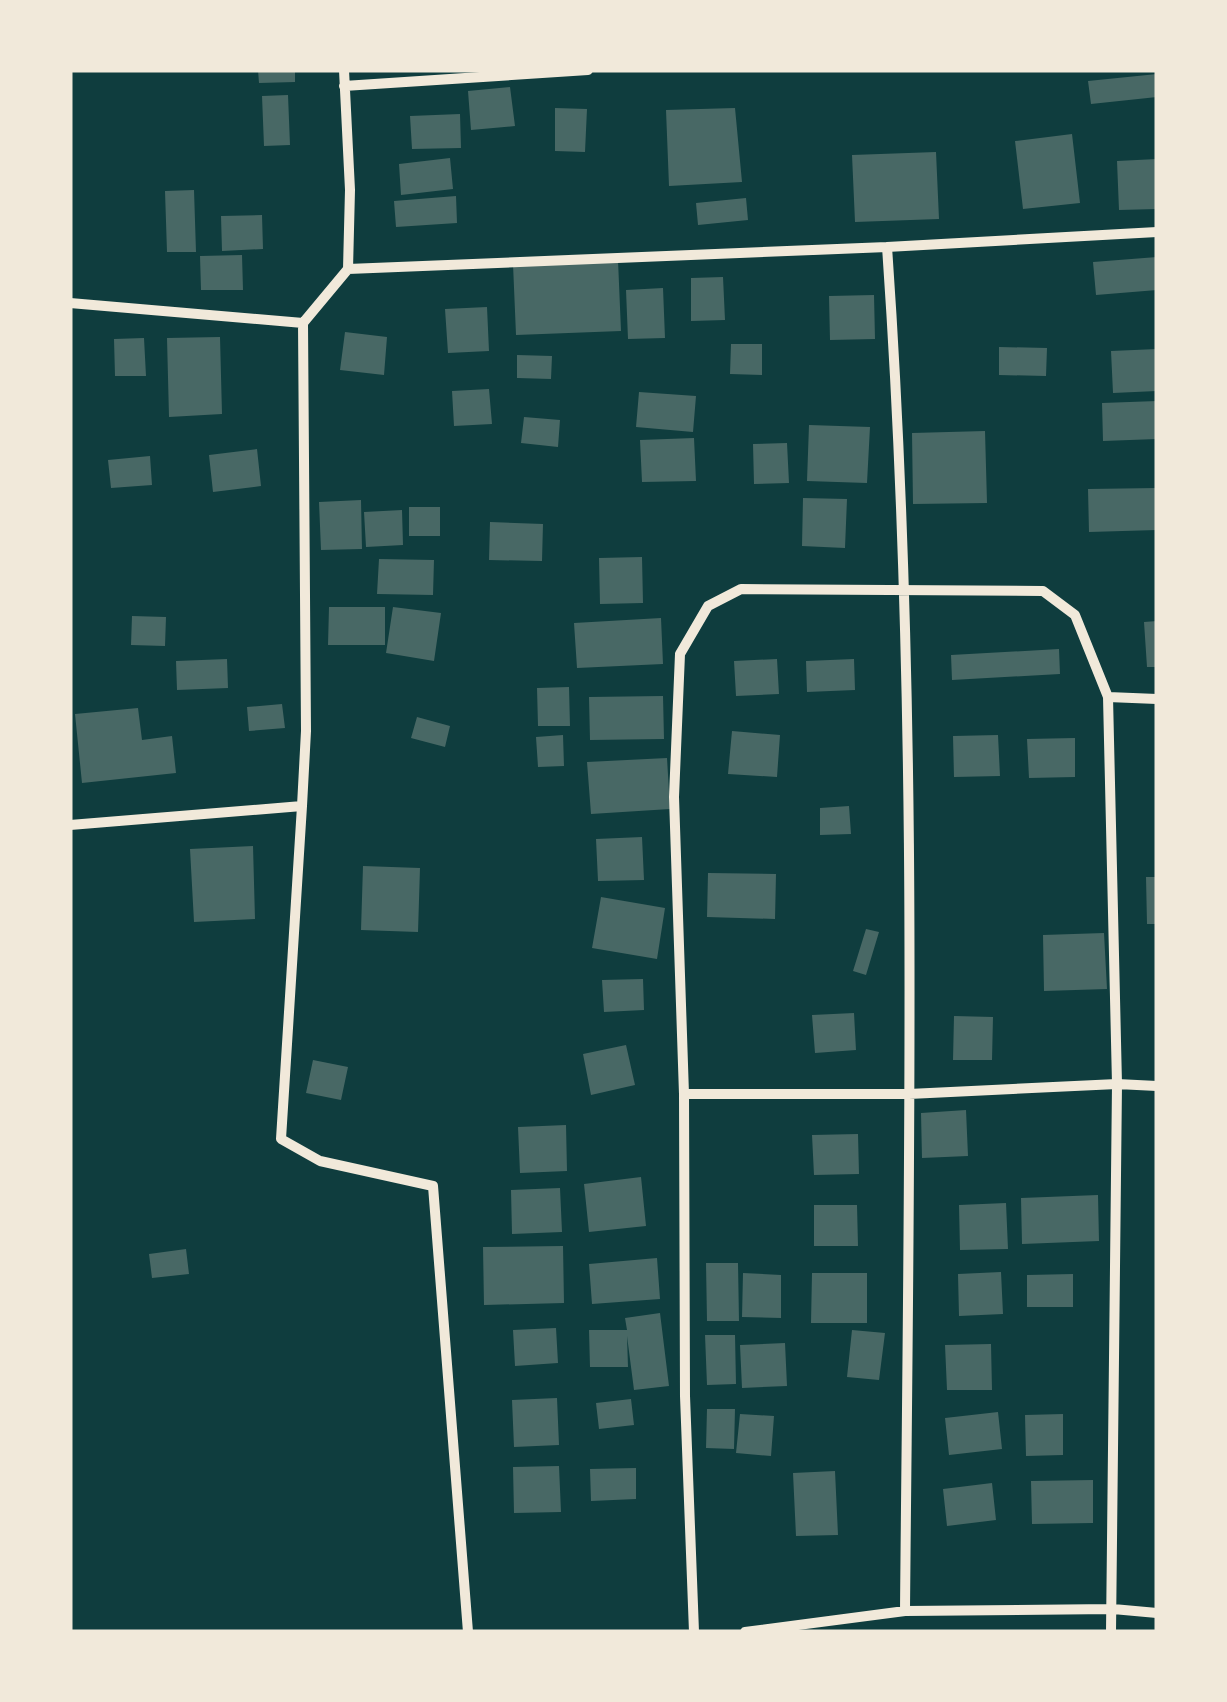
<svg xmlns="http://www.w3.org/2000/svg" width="1227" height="1702" font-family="Figtree,sans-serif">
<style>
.building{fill:#486865}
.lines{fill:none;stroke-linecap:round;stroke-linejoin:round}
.minor{stroke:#f1e9da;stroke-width:10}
</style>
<rect width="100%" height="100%" fill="#0f3d3e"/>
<path class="building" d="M258,70H295V82L259,83Z
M1157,74V97L1091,104L1088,81Z
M510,87L515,126L471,130L468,91Z
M288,95L290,145L264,146L262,96Z
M555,108L587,109L585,152L555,151Z
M735,108L742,182L669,186L666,110Z
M460,114L461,148L412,149L410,116Z
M1072,134L1080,203L1023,209L1015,141Z
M936,152L939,219L855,222L852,155Z
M450,158L453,189L401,195L399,164Z
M1157,159V209L1119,210L1117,161Z
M194,190L196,252H167L165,191Z
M456,196L457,223L396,227L394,201Z
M746,198L748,220L698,225L696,203Z
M262,215L263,249L222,251L221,216Z
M242,255L243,290H201L200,256Z
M1157,257V290L1096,295L1093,262Z
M618,260L621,331L516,335L513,264Z
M723,277L725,320L691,321V278Z
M663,288L665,338L628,339L626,290Z
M874,295L875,339L830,340L829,296Z
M487,307L489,351L448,353L445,309Z
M345,332L387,337L384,375L340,370Z
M220,337L222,414L169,417L167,338Z
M144,338L146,376H115L114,339Z
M731,344H762V375L730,374Z
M999,347L1047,348L1046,376L999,375Z
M1157,349V391L1113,393L1111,351Z
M517,355L552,356L551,379L517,378Z
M489,389L492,424L454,426L452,391Z
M639,392L696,396L693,432L636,427Z
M1157,401V439L1103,441L1102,403Z
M524,417L560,420L558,447L521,443Z
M809,425L870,427L867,483L807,481Z
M985,431L987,503L913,504L912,433Z
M694,438L696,481L642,482L640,440Z
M787,443L789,483L754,484L753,444Z
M257,449L261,486L213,492L209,455Z
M150,456L152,485L111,488L108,460Z
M1157,488V530L1089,532L1088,489Z
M803,498L847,499L845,548L802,546Z
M361,500L362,549L321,550L319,502Z
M409,507H440V536H409Z
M402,510L403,545L366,547L364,512Z
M490,522L543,524L542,561L489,560Z
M642,557L643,603L600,604L599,558Z
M379,559L434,560L433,595L377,594Z
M329,607H385V645H328Z
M393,607L441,613L434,661L386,653Z
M132,616L166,617L165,646L131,645Z
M661,618L663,664L577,668L574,623Z
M1157,621V667H1147L1144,622Z
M1059,649L1060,674L952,680L951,655Z
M227,659L228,688L177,690L176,661Z
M777,659L779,694L736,696L734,661Z
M854,659L855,690L807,692L806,661Z
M569,687L570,726H538L537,688Z
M663,696L664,739L590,740L589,697Z
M282,704L285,728L249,731L247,707Z
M138,708L142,740L172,736L176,773L82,783L75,714Z
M417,717L450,726L445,747L411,738Z
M732,731L780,735L777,777L728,774Z
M563,735L564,766L538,767L536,737Z
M998,735L1000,776L954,777L953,736Z
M1075,738V777L1029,778L1027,739Z
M667,758L670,809L591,814L587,762Z
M849,806L851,834L820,835V808Z
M642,837L644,880L598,881L596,839Z
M253,846L255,919L194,922L190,849Z
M363,866L420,868L418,932L361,930Z
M708,873L776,874L775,919L707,917Z
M1146,877H1157V924H1147Z
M601,897L665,908L657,959L592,948Z
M866,929L879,932L866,975L853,971Z
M1104,933L1107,989L1044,991L1043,935Z
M643,979L644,1010L604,1012L602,980Z
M854,1013L856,1050L815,1053L812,1015Z
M954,1016L993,1017L992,1060H953Z
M626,1045L635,1085L591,1095L583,1054Z
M313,1060L348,1067L341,1100L306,1093Z
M966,1110L968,1156L922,1158L921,1113Z
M566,1125L567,1171L520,1173L518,1127Z
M858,1134L859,1174L814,1175L812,1135Z
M641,1177L646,1226L589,1232L584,1184Z
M560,1188L562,1232L512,1234L511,1190Z
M1098,1195L1099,1241L1022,1244L1021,1198Z
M1006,1203L1008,1249L960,1250L959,1205Z
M814,1205H857L858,1246H814Z
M563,1246L564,1303L484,1305L483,1247Z
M186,1249L189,1274L152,1278L149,1254Z
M657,1258L660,1299L592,1304L589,1264Z
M706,1263H738L739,1321H707Z
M1001,1272L1003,1314L959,1316L958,1274Z
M743,1273L781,1275V1318L742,1317Z
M812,1273H867V1323H811Z
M1073,1274V1307H1027V1275Z
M660,1313L669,1386L634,1390L627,1336L628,1367H590L589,1330H627L625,1318Z
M556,1328L558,1363L515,1366L513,1330Z
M852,1330L885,1333L879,1380L847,1377Z
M705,1335H735L736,1384L707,1385Z
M785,1343L787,1386L742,1388L740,1345Z
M991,1344L992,1390H947L945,1345Z
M557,1398L559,1445L514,1447L512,1400Z
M631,1399L634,1425L599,1429L596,1403Z
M707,1409H735L734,1449L706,1448Z
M998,1412L1002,1449L949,1455L945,1418Z
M740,1414L774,1416L771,1456L736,1453Z
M1063,1414V1455L1026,1456L1025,1415Z
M559,1466L561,1512L514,1513L513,1467Z
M636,1468V1499L591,1501L590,1469Z
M835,1471L838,1535L796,1536L793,1473Z
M1093,1480V1523L1032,1524L1031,1481Z
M992,1483L996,1520L947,1526L943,1489Z"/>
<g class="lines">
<path class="minor" d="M344,86L588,70
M887,247C919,701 909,1156 905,1611
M348,269L887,247L1157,232
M70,303L303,323
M302,806L281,1139L320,1161L433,1186L468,1632
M70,825L302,806L306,731L303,323L348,269L350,190L344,70
M684,1094H909L1117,1084L1157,1086
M694,1632L685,1396L684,1094L674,797L680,654L708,606L741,589L1043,591L1075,615L1108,697
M745,1632L905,1611L1113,1609L1157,1613
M1111,1632L1117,1084L1108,697L1157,699"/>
</g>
<rect width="1227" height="1702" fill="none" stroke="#f1e9da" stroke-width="145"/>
</svg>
